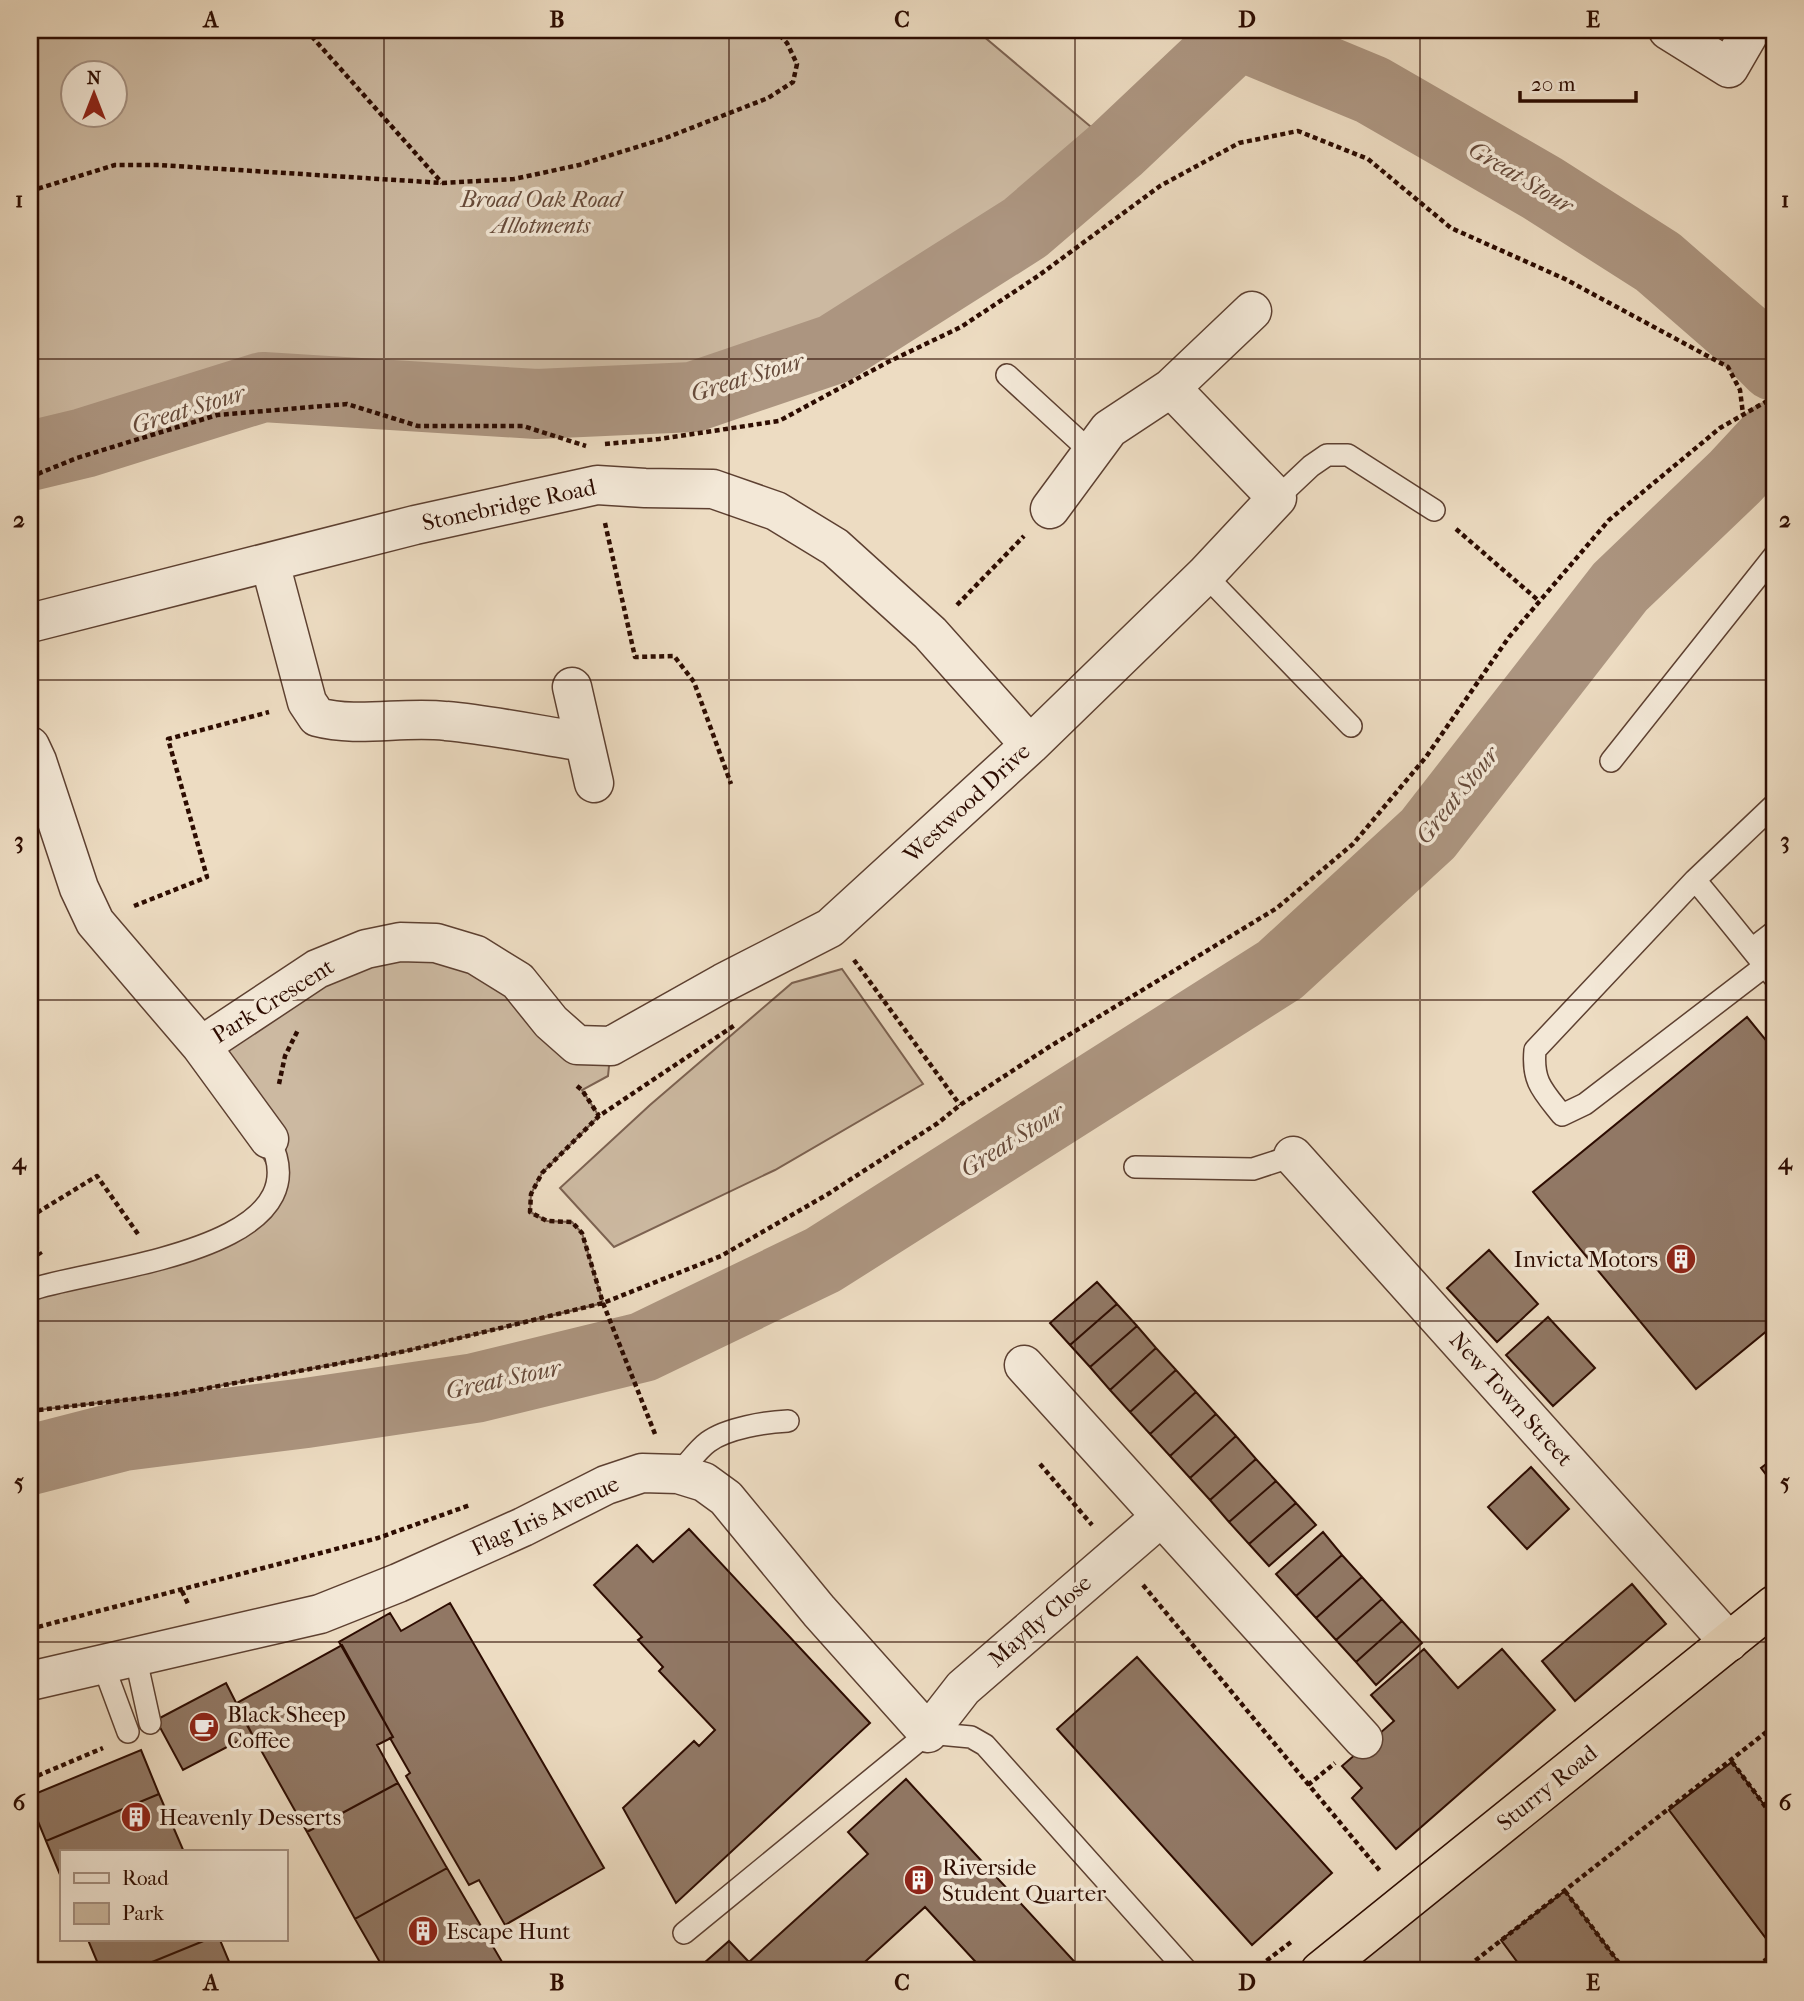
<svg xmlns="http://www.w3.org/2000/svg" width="1804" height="2001" font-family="'IM FELL French Canon',serif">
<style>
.green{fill:#ccb9a1;stroke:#7c6251;stroke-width:2;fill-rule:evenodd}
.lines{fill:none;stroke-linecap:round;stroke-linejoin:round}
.river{stroke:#ac9580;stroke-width:70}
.building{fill:#917865;stroke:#2d0c01;stroke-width:2}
.service-casing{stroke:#5d4031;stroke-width:24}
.minor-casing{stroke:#5d4031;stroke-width:41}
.trunk-casing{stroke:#2d0c01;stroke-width:41}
.path{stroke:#2d0c01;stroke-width:4.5;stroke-dasharray:5 3.5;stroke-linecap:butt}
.service{stroke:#f3e8d7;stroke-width:21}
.minor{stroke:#f3e8d7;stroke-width:38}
.trunk{stroke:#eddcc2;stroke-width:38}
.grid{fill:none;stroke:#2d0c01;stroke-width:2;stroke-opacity:0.55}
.labels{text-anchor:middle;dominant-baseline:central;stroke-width:7;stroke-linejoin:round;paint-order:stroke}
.park-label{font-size:23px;font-style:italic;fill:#654939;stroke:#f3e8d7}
.street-label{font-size:23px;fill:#2d0c01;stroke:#f3e8d7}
.poi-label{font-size:23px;fill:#2d0c01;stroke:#f3e8d7;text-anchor:start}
.water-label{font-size:24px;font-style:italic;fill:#664a3a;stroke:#f3e8d7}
.neatline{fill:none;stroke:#2d0c01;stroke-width:2.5}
.grid-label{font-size:23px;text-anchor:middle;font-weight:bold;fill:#2d0c01}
</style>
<rect width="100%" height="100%" fill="#eddcc2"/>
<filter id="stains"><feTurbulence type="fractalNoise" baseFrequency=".00286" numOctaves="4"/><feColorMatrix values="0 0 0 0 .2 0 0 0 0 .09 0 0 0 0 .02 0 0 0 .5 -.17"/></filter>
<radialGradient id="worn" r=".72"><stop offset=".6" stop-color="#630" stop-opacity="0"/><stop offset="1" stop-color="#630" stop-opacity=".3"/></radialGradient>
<path class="green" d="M30,30H976L1103,137L1009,223L941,272L829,336L690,386L535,395L260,380L195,395L81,433L30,446ZM74,74H116V116H74Z
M436,943L611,1046L608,1076L582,1090L599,1116L542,1173L531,1194L530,1212L547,1221L572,1222L582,1233L603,1303L406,1351L176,1394L30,1411V1290L226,1237L278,1184L201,1046L259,1009Z
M842,969L923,1084L775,1170L614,1247L560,1188L650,1105L792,983Z
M1774,1605V1818L1732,1762L1669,1810L1774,1949V1954L1750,1971H1625L1565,1891L1502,1940L1524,1971H1320Z"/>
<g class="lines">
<path class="river" d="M1239,35L1372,90L1542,188L1658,262L1750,342L1774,366
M30,456L84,443L263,387L537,404L693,397L834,349L1025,228L1117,149L1243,30
M30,1460L123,1436L306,1413L475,1388L643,1347L823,1260L1280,970L1428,834L1620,587L1735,477L1774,435"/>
</g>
<path class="building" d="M1747,1017L1774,1050V1325L1696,1389L1533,1192Z
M1489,1250L1538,1304L1497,1342L1447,1288Z
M1097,1282L1117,1304L1070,1345L1050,1323Z
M1117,1304L1137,1326L1090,1367L1070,1345Z
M1548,1317L1595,1368L1553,1406L1506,1355Z
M1137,1326L1156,1348L1110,1390L1090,1367Z
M1156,1348L1176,1370L1130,1412L1110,1390Z
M1176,1370L1196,1392L1150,1434L1130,1412Z
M1196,1392L1216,1414L1170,1456L1150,1434Z
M1216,1414L1236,1436L1190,1478L1170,1456Z
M1236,1436L1256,1459L1210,1500L1190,1478Z
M1774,1458V1485L1761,1468Z
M1256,1459L1276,1481L1229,1522L1210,1500Z
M1531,1467L1569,1509L1527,1549L1488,1507Z
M1276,1481L1296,1503L1249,1544L1229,1522Z
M1296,1503L1316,1525L1269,1566L1249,1544Z
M689,1529L870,1723L676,1903L623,1808L694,1741L699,1746L715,1730L659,1671L663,1667L638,1640L642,1637L594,1585L637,1545L653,1562Z
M1323,1532L1342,1555L1296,1596L1276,1574Z
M1342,1555L1362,1577L1316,1618L1296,1596Z
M1362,1577L1382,1599L1336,1640L1316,1618Z
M1632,1584L1666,1624L1575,1701L1542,1661Z
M1382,1599L1402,1621L1356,1662L1336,1640Z
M450,1603L604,1868L505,1925L479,1880L469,1885L406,1776L410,1773L390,1738L393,1737L339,1642L390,1613L401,1631Z
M1402,1621L1422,1643L1376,1685L1356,1662Z
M342,1645L393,1737L377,1745L398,1783L307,1832L235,1704Z
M1424,1649L1458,1688L1502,1649L1555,1710L1396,1849L1352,1798L1362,1788L1342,1766L1394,1721L1371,1695Z
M1137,1657L1332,1873L1252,1945L1057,1729Z
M226,1683L252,1734L183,1770L156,1720Z
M141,1750L159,1794L46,1841L30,1802V1796Z
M1732,1762L1774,1818V1949L1669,1810Z
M906,1779L1083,1971H984L925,1907L855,1971H695L729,1941L749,1962L868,1854L848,1832Z
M398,1783L447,1868L355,1919L307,1832Z
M159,1794L184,1852H61V1877L46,1841Z
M447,1868L505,1967L497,1971H385L355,1919Z
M1565,1891L1625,1971H1524L1501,1940Z
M88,1940H206L130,1971H101Z
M206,1940H220L233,1971H130Z"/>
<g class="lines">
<g class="service-casing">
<path id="service" d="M1007,375L1092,453
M1277,498L1311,466L1327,455H1348L1434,510
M1205,575L1351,726
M1611,761L1774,556
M1695,880L1774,805
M1752,949L1774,932
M1765,966L1585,1104L1562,1115C1543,1091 1532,1082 1535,1050L1695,880C1722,912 1748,945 1774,977
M1135,1167L1253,1169L1293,1156
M30,1290C90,1268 328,1252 269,1139
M678,1474C688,1464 697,1450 708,1442C727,1428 766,1422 788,1421
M135,1655L150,1723
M102,1662L128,1732
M684,1933L928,1733L971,1737L985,1745L1187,1971"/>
</g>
<g class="minor-casing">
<path id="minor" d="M1668,30L1729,68L1751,30
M1050,509L1109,429L1171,388L1252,311
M270,563L307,702L317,717C358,728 403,716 446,721C492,725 538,735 584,742
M30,623L415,525L597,485L645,488L713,489L776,511L835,547L930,633L1030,745
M572,687L594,783
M30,746L37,761L79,888L95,922L201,1046L269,1139
M201,1046L317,969L366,949L400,942L436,943L476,955L518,981L551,1022L577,1045L611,1046
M611,1046L723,983L830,928L1030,745L1205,575L1277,498L1171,388
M1293,1156L1729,1642
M1024,1365L1363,1739
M30,1681L320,1614L398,1583L523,1527L606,1485L642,1473L678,1474L704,1482L726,1498L819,1611L928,1733L963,1688L1161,1517"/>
</g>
<g class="trunk-casing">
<path id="trunk" d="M1320,1971L1774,1605"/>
</g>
<path class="path" d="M306,30L442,183
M1767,78L1774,87
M30,191L115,165H159L443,183L514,179L579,165L663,139L768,98L793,82L797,64L787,43L775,30
M605,444L659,439L779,421L888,362L961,327L1038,276L1160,186L1239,143L1298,131L1368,159L1451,228L1565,279L1728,367L1740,390L1743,414
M30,477L77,458L217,415L347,404L418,426H523L586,446
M605,523L635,657L674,656L694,682L731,784
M1456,529L1539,601
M957,605L1024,536
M134,906L207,877L168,739L269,712
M854,960L960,1105
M279,1084L285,1056L298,1030
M577,1086L582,1090L599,1116
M30,1217L97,1176L138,1234
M30,1238L41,1255
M30,1411L176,1394L406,1351L603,1303L721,1256L828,1194L938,1123L960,1105L1049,1047L1277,908L1353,844L1426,757L1509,637L1609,520L1720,428L1774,397
M655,1434L603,1303L582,1233L572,1222L547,1221L530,1212L531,1194L542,1173L599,1116L735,1025
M1040,1464L1092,1525
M1143,1585L1381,1872
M182,1591L189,1606
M30,1629L378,1538L470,1505
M1732,1762L1774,1818
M30,1779L103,1748
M1308,1785L1335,1763
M1565,1891L1625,1971
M1253,1971L1291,1942
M1462,1971L1774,1726
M1750,1971L1774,1954"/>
<use href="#service" class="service"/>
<use href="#minor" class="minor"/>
<use href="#trunk" class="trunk"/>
</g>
<path class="grid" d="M384,30V1971M729,30V1971M1075,30V1971M1420,30V1971M30,359H1774M30,680H1774M30,1000H1774M30,1321H1774M30,1642H1774"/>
<defs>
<g id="building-disc" transform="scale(1.575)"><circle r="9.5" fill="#8f2418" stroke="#f3e8d7"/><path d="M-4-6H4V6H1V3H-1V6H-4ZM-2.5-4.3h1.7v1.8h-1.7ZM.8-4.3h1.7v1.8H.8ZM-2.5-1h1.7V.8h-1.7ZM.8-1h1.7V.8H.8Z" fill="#fff"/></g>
<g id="cafe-disc" transform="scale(1.575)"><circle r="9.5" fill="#8f2418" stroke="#f3e8d7"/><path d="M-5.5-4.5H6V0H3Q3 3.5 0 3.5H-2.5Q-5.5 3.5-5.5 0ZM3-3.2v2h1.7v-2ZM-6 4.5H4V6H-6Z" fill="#fff"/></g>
</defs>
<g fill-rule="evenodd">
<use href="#building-disc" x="1681" y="1259"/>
<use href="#cafe-disc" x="204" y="1727"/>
<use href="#building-disc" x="136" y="1817"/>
<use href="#building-disc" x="919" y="1880"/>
<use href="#building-disc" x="423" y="1931"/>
</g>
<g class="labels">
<g class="park-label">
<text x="541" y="199">Broad Oak Road<tspan x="541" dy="26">Allotments</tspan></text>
</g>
<g class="street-label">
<text transform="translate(509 505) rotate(-12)">Stonebridge Road</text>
<text transform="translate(967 803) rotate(-43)">Westwood Drive</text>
<text transform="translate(273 1001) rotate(-32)">Park Crescent</text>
<text transform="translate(1511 1399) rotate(48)">New Town Street</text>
<text transform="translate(545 1516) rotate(-25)">Flag Iris Avenue</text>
<text transform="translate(1040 1621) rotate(-41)">Mayfly Close</text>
<text transform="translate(1547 1788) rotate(-39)">Sturry Road</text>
</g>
<g class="poi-label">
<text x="1658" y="1259" text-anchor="end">Invicta Motors</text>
<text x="227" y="1714">Black Sheep<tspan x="227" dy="26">Coffee</tspan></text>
<text x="159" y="1817">Heavenly Desserts</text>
<text x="942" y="1867">Riverside<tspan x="942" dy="26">Student Quarter</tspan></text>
<text x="446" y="1931">Escape Hunt</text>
</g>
<g class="water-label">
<text transform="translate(1521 177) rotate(31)">Great Stour</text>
<text transform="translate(747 377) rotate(-17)">Great Stour</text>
<text transform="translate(188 409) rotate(-17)">Great Stour</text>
<text transform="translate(1457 795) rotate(-51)">Great Stour</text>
<text transform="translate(1012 1140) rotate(-32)">Great Stour</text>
<text transform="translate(503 1379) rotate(-12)">Great Stour</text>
</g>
</g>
<rect width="1804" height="2001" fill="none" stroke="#eddcc2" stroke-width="77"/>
<rect x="60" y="1850" width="228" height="91" fill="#f3e8d7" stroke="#a49081" stroke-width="2"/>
<rect x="74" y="1873" width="35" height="10" fill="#f3e8d7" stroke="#a49081" stroke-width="2"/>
<text x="122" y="1885" font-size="21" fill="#2d0c01">Road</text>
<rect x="74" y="1903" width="35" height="21" fill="#ccb9a1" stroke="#a49081" stroke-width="2"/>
<text x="122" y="1920" font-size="21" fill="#2d0c01">Park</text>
<g transform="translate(94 94)"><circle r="33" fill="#f3e8d7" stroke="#a49081" stroke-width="2"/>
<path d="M0-5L12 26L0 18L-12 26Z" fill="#8f2418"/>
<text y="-10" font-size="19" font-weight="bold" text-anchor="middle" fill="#2d0c01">N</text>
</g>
<path d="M1520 91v10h116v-10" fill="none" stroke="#2d0c01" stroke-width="3.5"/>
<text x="1531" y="91" font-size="21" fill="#2d0c01" stroke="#f3e8d7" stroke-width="5" paint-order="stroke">20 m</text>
<rect x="38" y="38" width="1728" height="1924" class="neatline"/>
<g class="grid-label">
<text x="211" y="27">A</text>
<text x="557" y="27">B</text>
<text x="902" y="27">C</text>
<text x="1247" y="27">D</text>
<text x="1593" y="27">E</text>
<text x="19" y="207">1</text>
<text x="1785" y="207">1</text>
<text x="19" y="527">2</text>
<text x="1785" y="527">2</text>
<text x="19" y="848">3</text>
<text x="1785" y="848">3</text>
<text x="19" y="1169">4</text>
<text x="1785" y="1169">4</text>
<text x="19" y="1489">5</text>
<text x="1785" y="1489">5</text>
<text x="19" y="1810">6</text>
<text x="1785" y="1810">6</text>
<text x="211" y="1990">A</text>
<text x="557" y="1990">B</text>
<text x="902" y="1990">C</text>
<text x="1247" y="1990">D</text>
<text x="1593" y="1990">E</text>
</g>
<rect width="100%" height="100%" filter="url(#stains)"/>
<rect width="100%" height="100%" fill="url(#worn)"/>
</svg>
